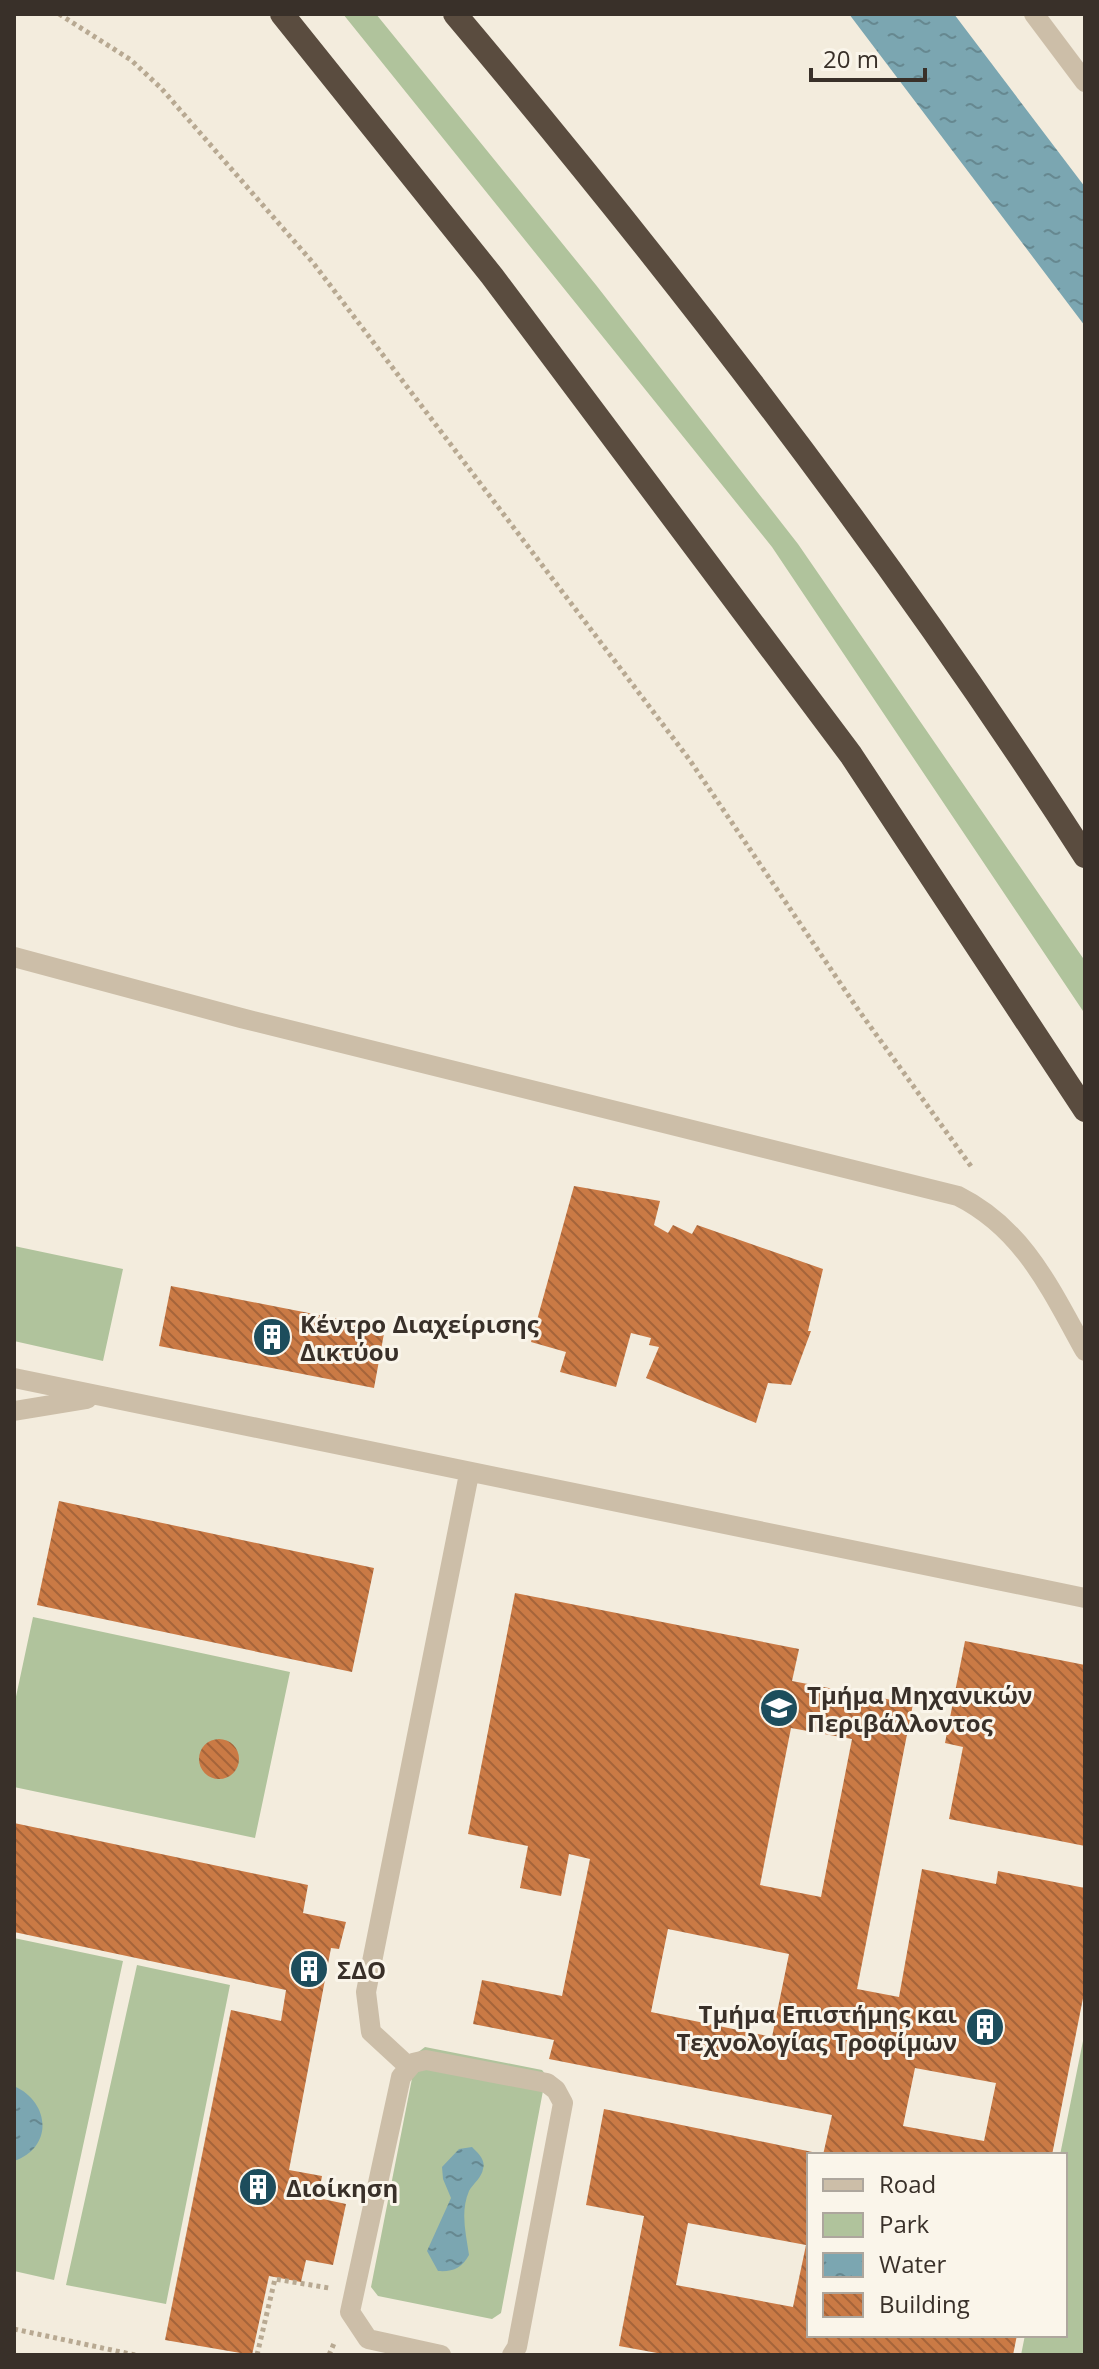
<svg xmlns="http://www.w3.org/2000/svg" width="1099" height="2369" font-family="'Open Sans',sans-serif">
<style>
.green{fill:#b0c39c}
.water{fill:url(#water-ripples)}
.building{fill:url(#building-back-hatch);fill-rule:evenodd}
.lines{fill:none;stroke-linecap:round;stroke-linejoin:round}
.path{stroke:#b8a992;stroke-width:5;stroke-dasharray:4 4;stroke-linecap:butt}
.minor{stroke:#ccbea8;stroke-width:20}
.highway{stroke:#5a4c3f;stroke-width:24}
.labels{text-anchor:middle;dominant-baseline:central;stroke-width:6;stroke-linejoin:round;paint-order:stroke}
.poi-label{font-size:24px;font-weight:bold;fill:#393029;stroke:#faf5ea;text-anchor:start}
</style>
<defs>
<pattern id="water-ripples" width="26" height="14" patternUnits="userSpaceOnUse" patternTransform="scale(2)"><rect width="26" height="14" fill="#7ba6b1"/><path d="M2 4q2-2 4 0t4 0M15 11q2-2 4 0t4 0" fill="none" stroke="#668890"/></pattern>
<pattern id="building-back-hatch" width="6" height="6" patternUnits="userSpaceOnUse" patternTransform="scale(2)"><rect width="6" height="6" fill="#ca7a45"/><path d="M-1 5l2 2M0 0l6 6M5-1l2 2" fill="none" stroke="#a5643a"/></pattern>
</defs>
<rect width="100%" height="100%" fill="#f3ecdd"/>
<path class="green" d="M343,14H376L596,285L798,544L1085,961V1014L772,547Z
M14,1246L123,1269L103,1361L14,1341Z
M33,1617L290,1672L255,1838L14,1787V1706Z
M14,1938L123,1961L54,2280L14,2271Z
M137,1965L230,1985L166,2304L66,2285Z
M1085,2031V2355H1021L1025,2335H1065V2155H1060Z
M425,2047L542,2070L546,2075L501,2313L492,2319L378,2296L371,2287L417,2053Z"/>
<path class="water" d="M849,14H954L1085,187V326Z
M14,2086C50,2102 54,2147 14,2161Z
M472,2147C478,2153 486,2160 483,2169C482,2177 473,2184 469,2191C460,2212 466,2234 469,2255C462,2268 453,2272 438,2271L427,2251L451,2198L443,2179L442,2167L459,2149Z"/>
<path class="building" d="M574,1186L660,1201L654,1225L668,1233L673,1225L692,1234L697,1225L823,1269L808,1331H811L791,1385L768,1383L756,1423L646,1378L659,1347L649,1345L651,1338L631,1333L616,1387L560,1372L566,1352L531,1342Z
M171,1286L385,1328L374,1388L159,1346Z
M59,1501L374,1568L352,1672L37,1605Z
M515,1593L799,1649L792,1681L913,1704L857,1989L899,1997L922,1869L996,1884L998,1871L1085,1888V1988L1052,2155H823L832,2115L549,2059L554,2040L473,2024L482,1980L562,1996L590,1859L569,1854L561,1896L520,1888L528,1846L468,1834ZM791,1728L852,1739L821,1897L760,1885ZM668,1929L789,1954L772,2037L651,2012ZM915,2068L996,2083L984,2141L903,2126Z
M965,1641L1085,1665V1846L949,1819L963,1747L945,1743Z
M199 1759a20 20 0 1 1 40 0a20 20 0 1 1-40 0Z
M14,1823L308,1885L303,1913L346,1922L339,1949L331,1948L289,2170L322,2176L318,2198L346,2204L333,2265L306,2260L301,2282L269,2276L252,2355L165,2340L231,2010L281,2021L286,1990L14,1932Z
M604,2109L822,2154L809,2155V2335H1017L1013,2355H668L619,2346L644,2216L586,2205ZM688,2223L806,2245L793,2307L676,2285Z"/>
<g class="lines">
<path class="path" d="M59,14L131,60L161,88L314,264L689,759L857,1008L973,1169
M14,2329L135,2355
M257,2355L275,2279L329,2288
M329,2355L335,2341"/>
<path class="minor" d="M1034,14L1085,82
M14,957L241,1018L958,1196C1024,1229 1051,1290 1085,1351
M14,1378L1085,1598
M14,1411L87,1399
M409,2067L371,2032L366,1992L469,1474
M441,2355L368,2339L350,2312L401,2077L413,2063L426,2060L547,2083L556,2090L563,2103L517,2347L512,2355"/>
<path class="highway" d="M282,14L492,276L851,755L1085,1110
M455,14C681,282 895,560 1085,856"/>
</g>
<defs>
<g id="building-disc" transform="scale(2)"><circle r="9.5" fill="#1d4d5c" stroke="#faf5ea"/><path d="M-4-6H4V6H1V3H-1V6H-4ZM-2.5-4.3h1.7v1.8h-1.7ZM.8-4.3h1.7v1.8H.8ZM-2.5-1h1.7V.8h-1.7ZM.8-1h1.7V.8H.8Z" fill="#fff"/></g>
<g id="university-disc" transform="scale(2)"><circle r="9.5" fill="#1d4d5c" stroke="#faf5ea"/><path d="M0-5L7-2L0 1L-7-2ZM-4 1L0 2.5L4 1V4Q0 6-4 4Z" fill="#fff"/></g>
</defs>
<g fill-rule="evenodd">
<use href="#building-disc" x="272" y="1337"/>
<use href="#university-disc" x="779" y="1708"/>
<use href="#building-disc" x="309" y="1969"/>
<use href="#building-disc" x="985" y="2027"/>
<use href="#building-disc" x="258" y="2187"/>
</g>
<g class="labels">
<g class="poi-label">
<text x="300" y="1323">Κέντρο Διαχείρισης<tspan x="300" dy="28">Δικτύου</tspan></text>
<text x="807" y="1694">Τμήμα Μηχανικών<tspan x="807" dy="28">Περιβάλλοντος</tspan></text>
<text x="337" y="1969">ΣΔΟ</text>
<text x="957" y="2013" text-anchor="end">Τμήμα Επιστήμης και<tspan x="957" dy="28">Τεχνολογίας Τροφίμων</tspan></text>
<text x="286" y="2187">Διοίκηση</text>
</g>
</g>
<rect width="1099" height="2369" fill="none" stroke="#393029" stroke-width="32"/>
<rect x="807" y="2153" width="260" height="184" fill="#faf5ea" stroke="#ada69d" stroke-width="2"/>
<rect x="823" y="2179" width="40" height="12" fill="#ccbea8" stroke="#ada69d" stroke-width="2"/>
<text x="879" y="2193" font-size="24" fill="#393029">Road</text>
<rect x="823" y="2213" width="40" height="24" fill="#b0c39c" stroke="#ada69d" stroke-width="2"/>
<text x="879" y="2233" font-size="24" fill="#393029">Park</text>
<rect x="823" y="2253" width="40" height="24" fill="url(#water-ripples)" stroke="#ada69d" stroke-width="2"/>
<text x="879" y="2273" font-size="24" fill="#393029">Water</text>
<rect x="823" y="2293" width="40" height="24" fill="url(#building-back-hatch)" stroke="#ada69d" stroke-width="2"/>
<text x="879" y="2313" font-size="24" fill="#393029">Building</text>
<path d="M811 68v12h114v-12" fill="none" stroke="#393029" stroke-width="4"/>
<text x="823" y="68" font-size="24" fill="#393029" stroke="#faf5ea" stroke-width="6" paint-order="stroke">20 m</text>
</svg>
